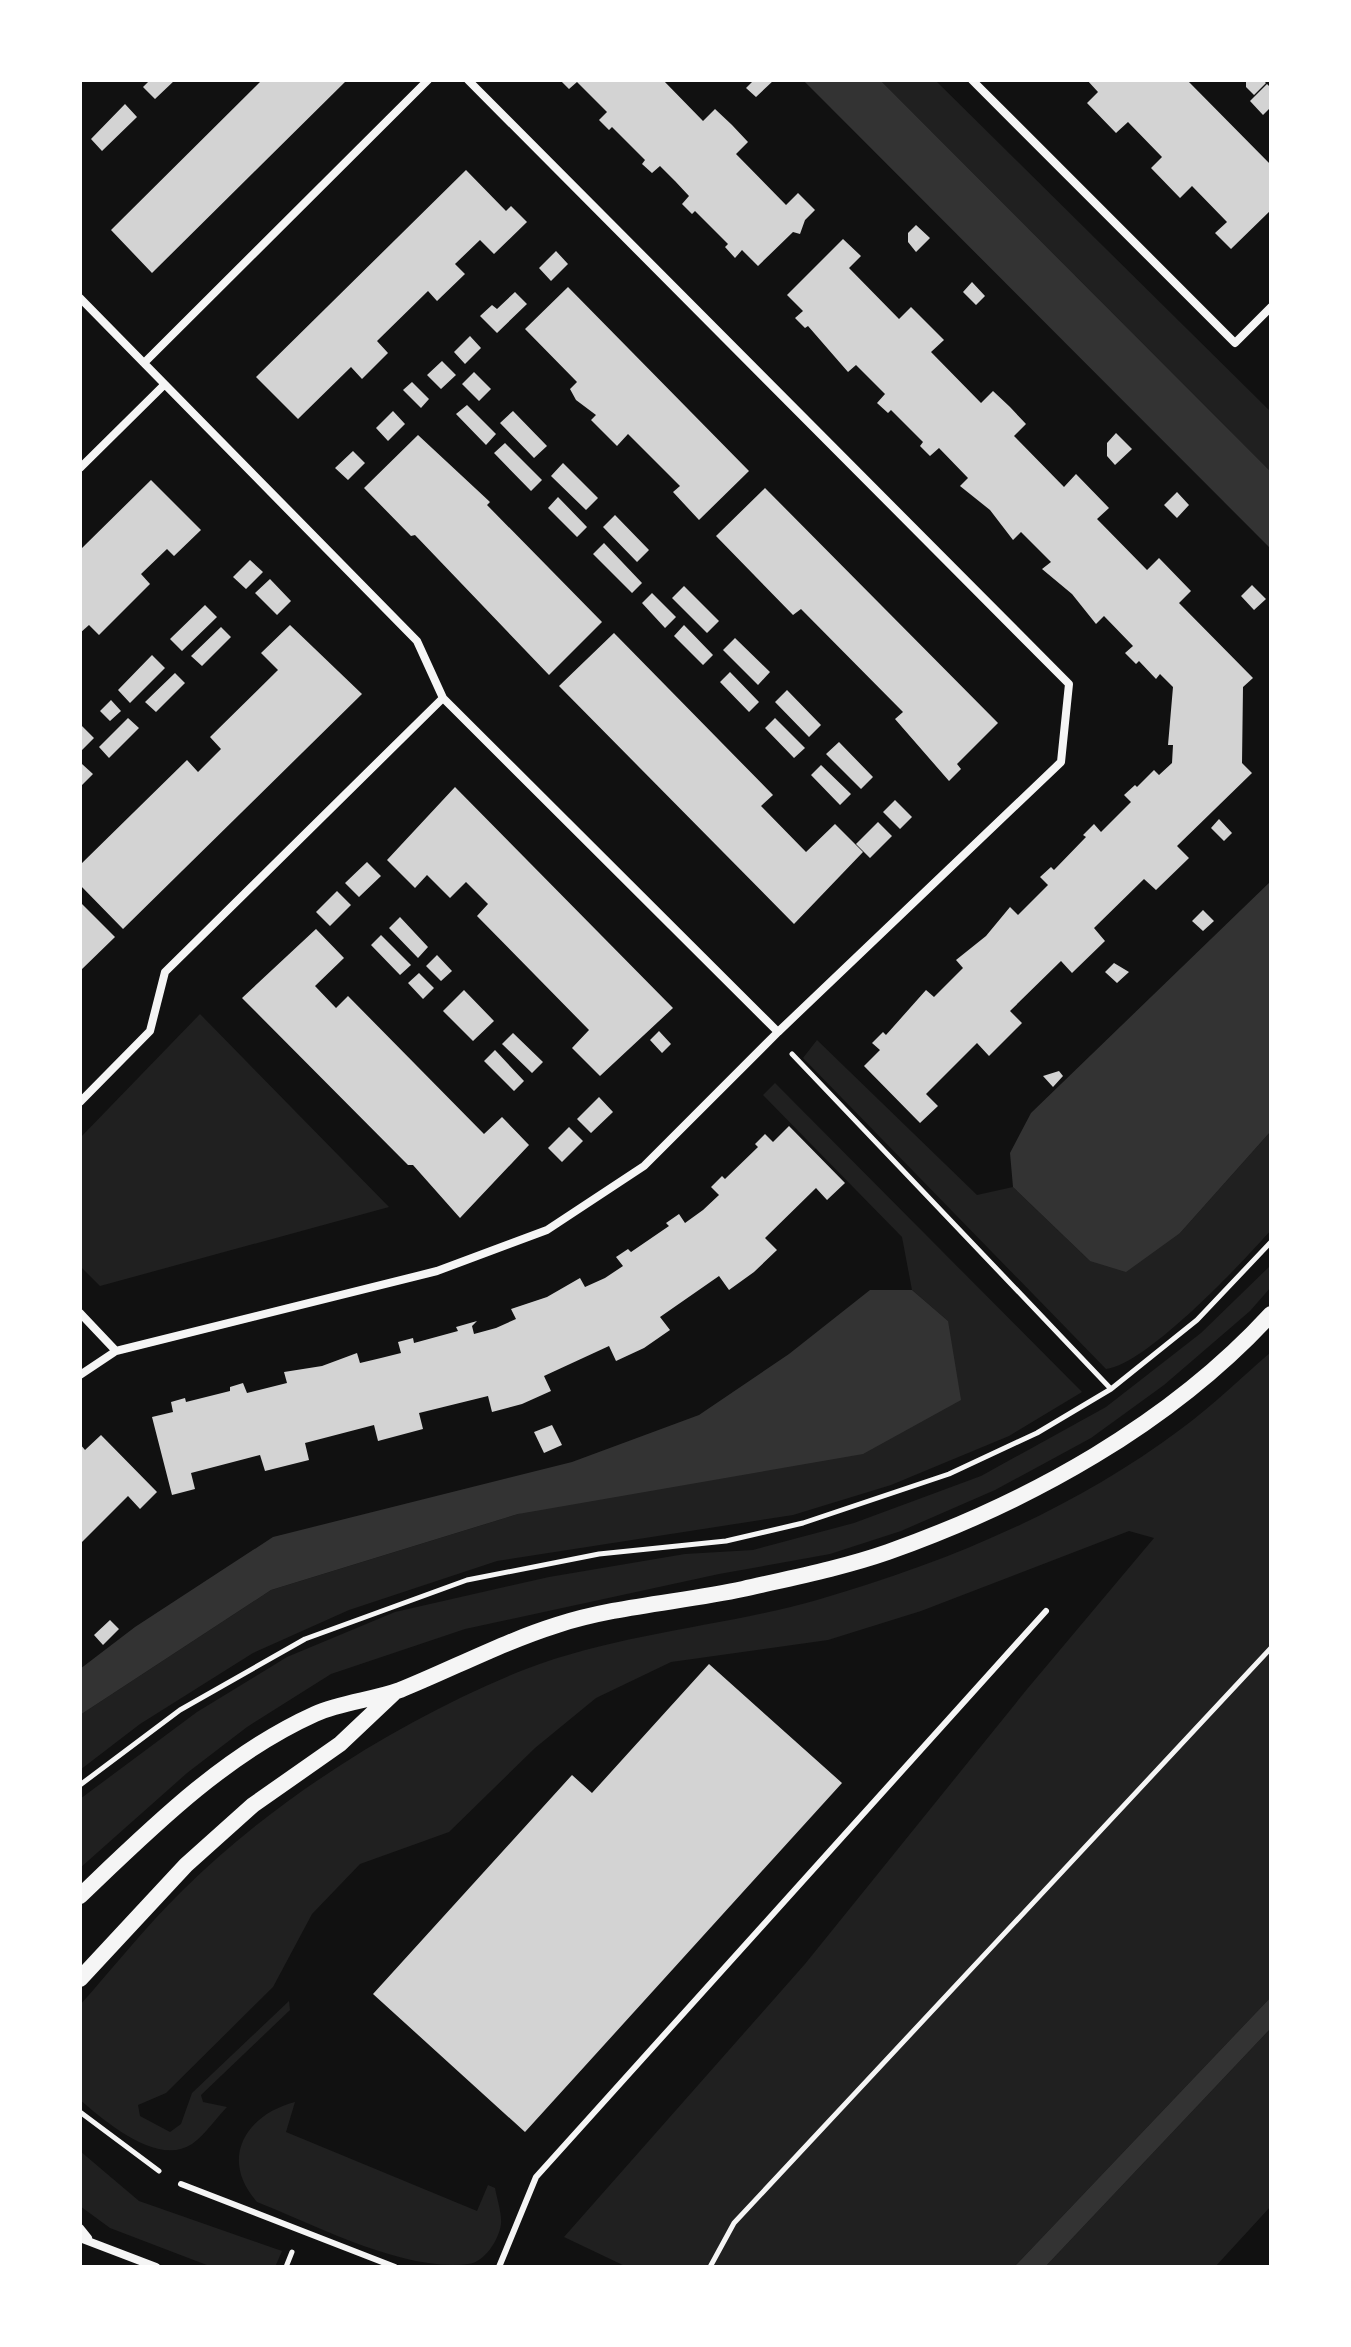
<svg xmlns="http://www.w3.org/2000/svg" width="1351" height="2347" font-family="'DM Sans',sans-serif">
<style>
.green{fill:#202020}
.water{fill:#333}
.building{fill:#d3d3d3}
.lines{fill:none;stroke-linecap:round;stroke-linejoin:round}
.path{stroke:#f5f5f5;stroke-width:5}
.service{stroke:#f5f5f5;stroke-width:6}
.minor{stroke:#f5f5f5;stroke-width:8}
.secondary{stroke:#f5f5f5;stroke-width:16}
</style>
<rect width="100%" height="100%" fill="#111"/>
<path class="green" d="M880,80H935L1271,412V472Z
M200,1014L389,1207L100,1286L80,1266V1138Z
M817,1040L977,1195L1013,1187L1090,1261L1180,1233L1271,1131V1230C1241,1264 1147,1364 1106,1369L803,1058Z
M775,1083L1082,1392L1009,1436L891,1485L793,1515L497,1561L349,1610L253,1653L140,1724L80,1770V1715L271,1590L518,1514L948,1321L912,1290L902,1237L763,1095Z
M1271,1265V1287L1250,1311L1164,1385L1091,1438L995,1490L901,1531L830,1554L719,1574L465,1629L331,1674L247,1727L187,1773L80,1868V1799L197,1712L287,1657L395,1612L549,1577L685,1554L753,1550L854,1523L981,1476L1106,1407L1201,1333Z
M1271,1352V1997L1014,2267H627L564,2237L805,1964L1028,1688L1154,1538L1129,1531L921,1611L828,1640L671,1662L596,1698L535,1748L449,1832L360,1864L312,1914L273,1987L166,2093L138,2105L140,2116L170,2132L181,2124L192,2093L289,2001L290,2010L201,2095L203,2102L227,2107C216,2118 205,2135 192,2144C157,2167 105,2121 80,2100V2005C114,1967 146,1926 182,1891C274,1799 405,1717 526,1669C620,1633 721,1627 817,1600C946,1563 1073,1510 1181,1429C1212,1406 1241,1378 1271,1352Z
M1271,2028V2206L1215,2267H1045Z
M295,2102L286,2132L477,2211L488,2185L495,2188C497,2199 502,2214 501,2224C499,2240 484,2263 468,2264C403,2272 316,2225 257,2202C219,2159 245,2115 295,2102Z
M80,2151L139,2201L282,2251L275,2267H212L110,2228L80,2206Z"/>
<path class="water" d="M803,80H880L1271,472V549Z
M1271,881V1131L1180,1233L1126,1272L1090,1261L1013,1187L1010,1153L1031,1113Z
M870,1290H912L948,1321L961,1400L863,1454L518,1514L271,1590L80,1715V1669L135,1627L273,1537L572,1462L699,1415L789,1354Z
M1271,1997V2028L1045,2267H1014Z"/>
<path class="building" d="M150,80H175L155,99L143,87Z
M262,80H347L152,273L111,230Z
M560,80H663L703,121L715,109L732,125L748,142L736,154L786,205L798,193L815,210L805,220L800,234L793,232L758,266L742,250L735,258L725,247L728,244L695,211L692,214L682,204L689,196L675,181L660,166L652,173L642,164L645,160L612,127L609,130L599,120L607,112L577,82L569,89Z
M754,80H774L756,97L746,88Z
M1087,80H1187L1271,165V210L1231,249L1215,233L1227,222L1192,186L1180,198L1151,168L1162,157L1128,122L1116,133L1087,103L1098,92Z
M1246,80H1263L1266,83L1254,95L1246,87Z
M1267,84L1271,88V107L1263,115L1250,101Z
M125,104L137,117L102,151L91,139Z
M466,170L506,211L511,206L527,222L494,254L480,240L455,264L465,274L437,301L428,291L377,341L388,353L362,379L351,367L298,419L256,377Z
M916,225L930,238L916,252L908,242V233Z
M843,239L861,256L849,268L899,319L911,307L944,340L931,352L981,403L993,391L1010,407L1026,424L1014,436L1064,487L1076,474L1109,508L1097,519L1147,570L1159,558L1191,591L1179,603L1253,678L1243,687L1242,763L1252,773L1177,846L1189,858L1156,890L1144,879L1094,928L1105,941L1072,973L1061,961L1010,1011L1022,1023L989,1056L977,1043L926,1094L938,1106L920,1123L864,1066L880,1050L872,1043L883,1032L886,1035L926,990L934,997L963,968L956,960L986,936L1010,907L1018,915L1048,885L1040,877L1051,867L1054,870L1086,837L1083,835L1094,824L1101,832L1131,802L1124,795L1135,785L1137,787L1154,770L1159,775L1172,763L1173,745H1168L1173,687L1160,674L1156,679L1139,661L1136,664L1125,653L1133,646L1104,616L1096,624L1072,594L1042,569L1051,562L1021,532L1013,540L990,510L960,486L968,478L939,448L930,456L920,446L923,442L891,410L888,413L877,403L885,394L856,365L848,372L808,326L805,328L795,318L803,311L787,295Z
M556,251L568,264L551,281L539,268Z
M972,282L985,296L976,305L963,292Z
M568,287L749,471L699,520L673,492L680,486L628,434L617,446L591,420L596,415L576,400L570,389L577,382L525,329Z
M515,292L527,304L497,333L480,316L492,305L497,309Z
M470,336L481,348L465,364L454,352Z
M442,361L456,375L441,389L427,375Z
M474,372L491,389L479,401L462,384Z
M412,382L429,399L421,408L403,390Z
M467,405L496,434L486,445L456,414Z
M393,411L405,424L388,441L376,428Z
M513,411L547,446L534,458L500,423Z
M1116,433L1132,449L1115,465L1107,456V443Z
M418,435L490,502L487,505L602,622L549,675L415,535L411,536L364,488Z
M505,443L542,480L531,491L494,453Z
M353,451L365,463L348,480L335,468Z
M563,463L598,498L586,510L551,476Z
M151,480L201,530L174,556L167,549L141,574L150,584L99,635L89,625L80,633V550Z
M765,488L998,723L957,764L961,769L949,781L895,719L903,712L801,609L793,615L716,536Z
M1177,492L1189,505L1177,518L1164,505Z
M558,497L587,527L577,537L548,508Z
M615,515L649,550L637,562L603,527Z
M604,543L642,583L632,593L593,554Z
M250,560L263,572L246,589L233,577Z
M270,579L291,601L277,615L255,593Z
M1252,585L1266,599L1254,610L1241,596Z
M684,586L719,621L707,633L672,598Z
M652,593L676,617L665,628L642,603Z
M205,605L217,617L182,651L170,639Z
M290,625L362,694L123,929L80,885V865L187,760L198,772L221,749L210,737L278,670L261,653Z
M684,625L713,655L703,665L674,636Z
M221,627L231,637L202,666L191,656Z
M614,633L773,795L761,806L806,852L835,824L863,852L794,924L559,686Z
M735,638L770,672L758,685L723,650Z
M152,655L165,668L130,703L118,690Z
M730,672L759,702L749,712L720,682Z
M175,673L185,683L156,712L145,702Z
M787,690L821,725L809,737L775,702Z
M111,700L121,711L110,721L100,711Z
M128,718L139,728L109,758L99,747Z
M775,718L805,748L794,758L765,728Z
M80,724L94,738L80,752Z
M839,742L873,777L861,789L826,754Z
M82,764L93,774L80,787V766Z
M821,765L851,794L840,805L811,775Z
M455,787L673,1008L600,1076L572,1048L589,1030L477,916L488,904L466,882L450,898L427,875L415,888L387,860Z
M895,800L912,817L900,829L883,812Z
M1219,819L1232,833L1224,841L1211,828Z
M878,822L892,836L870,858L856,844Z
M367,862L381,876L359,897L345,883Z
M337,891L351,905L330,926L316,912Z
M80,902L115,937L80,971Z
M1203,910L1214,921L1203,931L1192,921Z
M400,917L428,947L418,958L389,928Z
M316,929L344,958L315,986L336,1008L348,996L484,1134L502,1117L529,1145L460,1218L413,1165H408L242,998Z
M381,935L411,965L400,975L371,945Z
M437,955L452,971L441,981L426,966Z
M1114,963L1129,972L1117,983L1105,972Z
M419,973L434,988L423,999L408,983Z
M464,990L494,1021L473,1041L443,1011Z
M659,1031L671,1044L662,1053L650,1040Z
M513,1033L543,1062L532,1073L502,1044Z
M495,1050L524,1081L514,1091L484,1061Z
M1059,1071L1063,1076L1053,1087L1043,1076Z
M599,1097L613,1112L591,1133L577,1119Z
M789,1126L845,1183L827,1200L816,1188L765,1238L777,1250L754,1272L729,1290L719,1276L660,1317L670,1330L644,1348L616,1361L609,1346L544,1376L551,1391L522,1404L492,1412L488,1396L419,1413L423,1429L378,1441L374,1425L305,1443L309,1460L265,1471L260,1455L191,1473L195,1489L172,1495L152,1417L173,1412L171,1402L185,1398L186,1402L230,1391V1387L243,1383L247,1393L287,1383L284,1372L322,1366L357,1353L360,1363L381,1358L401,1353L398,1342L413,1338L414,1343L458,1331L456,1327L477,1321L472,1326L474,1334L496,1328L516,1319L511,1309L547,1297L580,1278L585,1287L605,1278L623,1266L616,1257L628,1249L631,1252L669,1226L666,1223L679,1214L685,1223L703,1210L719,1195L711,1187L722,1176L725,1179L758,1147L755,1144L765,1134L773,1142Z
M569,1127L583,1141L562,1162L548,1148Z
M552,1425L562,1445L544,1453L534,1432Z
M101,1435L157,1492L140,1509L128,1496L80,1544V1444L85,1450Z
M110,1620L119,1629L103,1645L94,1635Z
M709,1664L842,1783L525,2132L373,1994L572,1775L592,1793Z"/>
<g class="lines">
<path class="path" d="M792,1054L1111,1389
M80,1785L180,1710L305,1639L467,1580L599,1554L726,1541L803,1523L949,1474L1037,1433L1111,1389L1197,1320L1271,1242
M80,2112L159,2171
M286,2267L292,2252
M710,2267L734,2223L1271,1648"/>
<path class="service" d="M181,2184L395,2267
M499,2267L536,2177L1046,1611"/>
<path class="minor" d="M972,80L1235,343L1271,307
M80,298L417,641L443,698L778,1032
M144,363L428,80
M80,468L163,386
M80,1102L150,1031L165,972L443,698
M80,1313L116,1351
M80,1375L116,1351L437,1271L547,1230L644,1166L778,1032L1061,762L1069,684L468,80
M80,2228L88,2238
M80,2238L156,2267"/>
<path class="secondary" d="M80,1896C151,1828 224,1755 315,1714C341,1702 373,1700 400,1690C452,1669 503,1642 557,1625C615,1606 683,1602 743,1589C791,1578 842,1568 888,1552C1029,1502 1170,1424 1271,1314
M80,1979L186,1865L253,1805L340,1744L394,1693"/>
</g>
<rect width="1351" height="2347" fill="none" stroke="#ffffff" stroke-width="164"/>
</svg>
